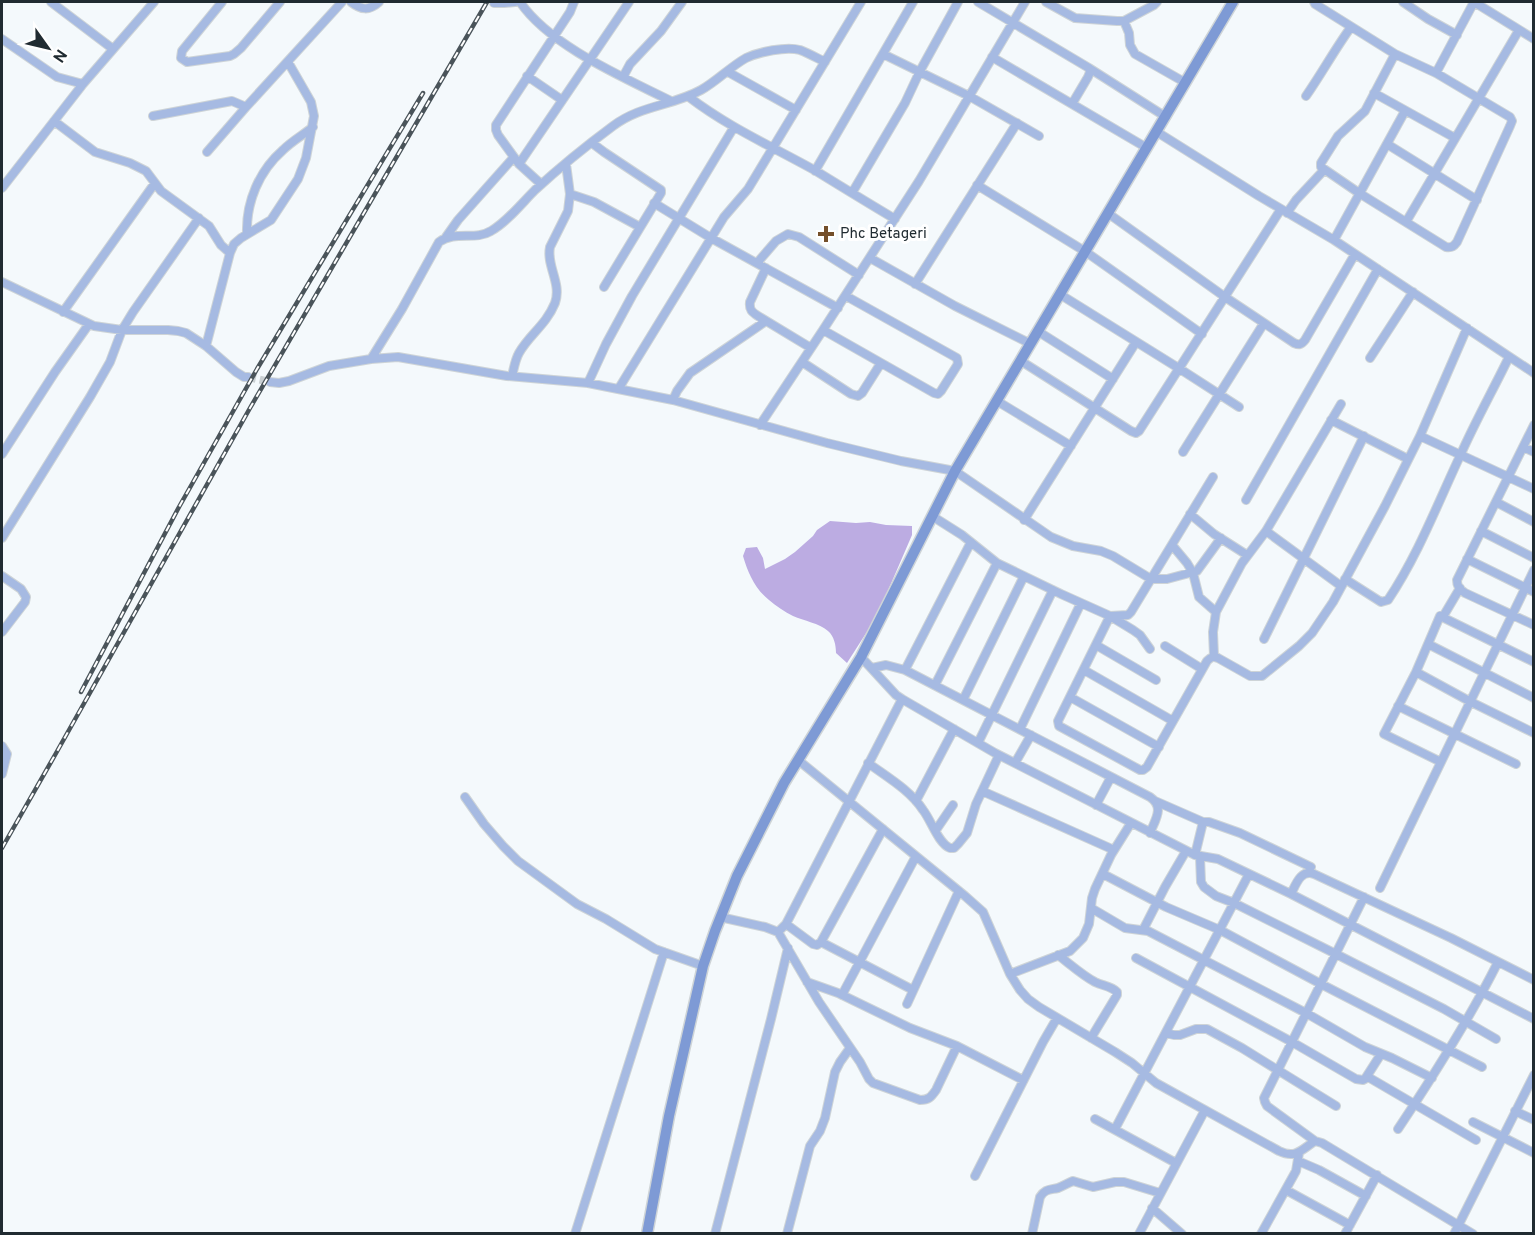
<svg xmlns="http://www.w3.org/2000/svg" width="1535" height="1235" font-family="Overpass,sans-serif">
<style>
.water{fill:#bcace2}
.lines{fill:none;stroke-linecap:round;stroke-linejoin:round}
.street-tunnel{stroke:#cad0d3;stroke-width:8;stroke-dasharray:8 4;stroke-linecap:butt}
.street-casing{stroke:#ced4d7;stroke-width:10}
.secondary-casing{stroke:#ced4d7;stroke-width:13}
.street{stroke:#a6bae2;stroke-width:8}
.secondary{stroke:#7e9ad5;stroke-width:10}
.rail-casing{stroke:#4a545a;stroke-width:4.5}
.rail{stroke:#fff;stroke-width:2;stroke-dasharray:7;stroke-linecap:butt}
.poi-dot{fill:#744f2a;stroke:#fff;stroke-width:2}
.labels{text-anchor:middle;dominant-baseline:central;stroke-width:6;stroke-linejoin:round;paint-order:stroke}
.poi-label{font-size:15px;fill:#202b31;stroke:#fff;text-anchor:start}
</style>
<rect width="100%" height="100%" fill="#f4f9fc"/>
<path class="water" d="M830,521L856,523L870,522L886,525L912,526V535L877,616L847,663L836,653C836,645 834,636 828,631C819,623 804,621 793,616C785,612 776,606 769,600C755,589 748,573 743,556L746,548L757,547L763,558L765,569L785,559L795,552L813,536L817,530Z"/>
<g class="lines">
<path class="street-tunnel" d="M248,377L270,382"/>
<g class="street-casing">
<path id="street" d="M51,2L113,49
M222,2L182,51L181,58L187,62L230,56L234,54L241,48L280,2
M351,2C361,10 369,11 379,2
M520,2C550,46 623,77 671,101
M978,2L1089,68L1090,72L1088,77L1072,104
M1046,2L1075,18L1117,21H1124L1154,5L1157,2
M1314,2L1315,4L1395,54L1436,73L1510,117L1512,121L1510,126L1457,242C1454,246 1452,248 1446,247L1359,193L1321,167V163L1338,136L1365,111L1395,54
M1403,2L1428,19L1457,35
M1474,2L1534,39
M494,3H504L515,2
M1124,21L1129,33L1130,45L1135,54L1186,83
M2,39L57,77L83,84
M883,54L969,96L1039,136
M992,57L1147,148
M1089,68L1166,117
M728,72L796,110
M1436,73L1474,2
M527,76L562,100
M623,77L630,64L661,31L682,2
M1374,93L1455,138
M1306,96C1322,73 1335,49 1351,27
M689,97C728,127 773,147 816,171C842,187 868,203 895,219
M153,116L232,101L246,107
M54,121L95,152L130,163L146,171L161,191L209,226L221,245L230,253
M1157,132L1259,196L1334,240L1534,373
M592,143L604,152L661,190V193L604,287
M1387,144L1477,200
M207,152L246,107L342,2
M519,164L629,2
M815,171L913,2
M541,184L519,164L498,135L496,130V125L570,12L574,2
M977,185L1086,252L1202,334
M2,188L83,84L154,2
M852,193L905,103L920,71L958,2
M570,194L594,202L640,227
M654,203L711,238L838,308
M1287,213L1296,200L1324,170
M1109,214L1225,297L1294,343C1299,345 1301,345 1305,340L1355,254
M1406,222L1519,30
M247,233C246,202 259,171 283,150C292,141 303,135 313,127
M446,237L458,220L514,157
M1334,240L1405,111
M870,258L955,306L1031,344
M757,263L776,241L788,234L799,237L859,275
M766,268L750,302C749,310 752,312 758,316L811,348
M2,282L94,326L122,330H168L178,331L186,333L206,346L236,372L244,377H248
M915,284L1017,123
M1061,295L1180,369L1239,407
M63,312L155,183
M823,330L934,393L938,394L941,391L958,364L957,358L846,296
M1039,332L1113,379
M206,346L230,253L234,244L241,238L271,220L298,179L306,158L314,116L311,102L288,62
M1370,358L1413,292
M371,359L402,309L439,242C456,230 475,241 491,231C507,222 522,203 535,190C559,168 586,146 613,126C641,105 672,106 701,90C717,81 730,67 746,58C759,52 786,46 800,50C808,53 817,58 825,62
M1021,361L1131,431L1136,433L1139,431L1281,209
M802,362L851,394L858,396L862,393L881,363
M512,376C514,368 515,360 519,353C529,335 546,325 555,303C562,283 546,266 550,247L568,211L570,194L566,164
M270,382L279,383L289,381L329,366L371,359L398,357L507,376L588,383L673,400L827,443L901,461L955,471L1051,537L1073,546L1101,551L1113,556L1151,579H1167L1197,571L1221,538
M588,383L606,344L632,296L734,127
M619,388L724,217L748,189L861,2
M673,400L677,391L690,373L766,321
M997,401L1071,446
M1331,420L1408,459
M760,425L823,330L919,181L1025,2
M1534,425L1457,580C1457,586 1459,589 1465,593L1534,625
M1420,436L1534,489
M1523,447L1534,452
M1183,452L1264,323
M2,454L55,372L89,324
M1213,477L1131,612L1128,615L1110,616L1058,721L1059,726L1140,770H1143L1147,767L1207,661C1211,657 1213,656 1218,658L1250,676H1262L1299,646L1312,633L1333,602L1385,506L1420,436L1467,328
M1246,500L1378,269
M1496,502L1534,522
M1190,514L1214,534L1247,555
M932,516L962,535L997,563L1061,594L1110,616L1133,630L1140,635L1150,649
M1024,520L1136,342
M1266,531L1341,586
M1481,531L1534,558
M2,538L90,397L110,362L122,330L133,312L199,218
M1172,545L1187,563L1193,573L1199,597L1216,612
M1467,559L1534,592
M2,576L21,589L26,597L25,602L2,632
M1345,579L1381,602L1388,600C1418,555 1437,505 1460,456C1475,422 1493,390 1509,357
M1440,616L1534,662
M1264,639L1364,436
M1428,644L1534,698
M1096,645L1156,680
M1165,646L1202,669
M1214,656L1213,632L1216,612L1242,563L1266,531L1341,404
M861,657L896,695L902,699L995,753L1195,855L1218,859L1291,894C1296,884 1301,869 1314,874L1451,938L1534,980
M872,668L886,665L905,670L1150,797C1165,807 1155,820 1150,833
M905,670L971,542
M1084,670L1173,721
M1416,672L1471,702L1534,733
M935,685L997,563
M1070,697L1159,747
M963,700L1024,576
M1398,706L1516,764
M1020,729L1081,603
M978,743L1053,590
M2,746L7,754L2,774
M798,760L965,896L983,912L1010,974L1020,990L1028,999L1039,1007L1115,1052L1132,1063L1156,1083L1279,1151C1296,1159 1301,1150 1315,1141L1322,1143L1473,1234
M1441,762L1384,734L1416,672L1440,616L1444,615L1460,588
M868,763C887,777 910,790 923,810C931,820 938,843 950,848H954L958,844L967,833L976,804L999,755
M1015,763L1031,735
M982,791L1114,850
M465,797L484,824L503,846L518,861L577,904L606,919L655,949L703,966
M916,801L954,729
M1155,801L1203,822H1209L1240,833L1311,867
M1096,805L1111,777
M936,830L953,805
M1195,855L1203,822
M1200,857L1201,882L1204,887L1216,896L1234,903L1336,954L1444,1009L1496,1039
M1103,874L1166,907L1220,930L1321,984L1482,1067
M1380,888L1534,570
M1291,894L1534,1019
M1091,908L1125,928L1148,931L1306,1013L1365,1047L1392,1058L1432,1078
M720,917L765,927L778,932L819,1002L860,1062L869,1079L873,1083L920,1100C929,1100 931,1097 936,1090L957,1046
M786,924L813,944L817,945L821,942L883,829
M1143,930L1165,887L1186,851
M778,932L786,924L902,699
M821,942L913,990
M1058,955C1070,964 1082,975 1095,982C1103,986 1111,986 1117,992V995L1091,1038
M1136,958L1292,1042L1356,1079L1363,1080L1365,1079L1381,1054
M1010,974L1070,951L1083,938L1089,924L1092,898L1095,889L1111,855L1131,823
M807,982L838,993L910,1028L957,1046L1023,1080
M842,995L916,856
M907,1004L959,891
M1166,1033L1174,1035H1180L1196,1029H1207L1242,1048L1336,1106
M1368,1077L1476,1140
M1515,1111L1534,1120
M1095,1119L1176,1163
M1473,1122L1534,1153
M1115,1129L1249,874
M1398,1129C1434,1075 1469,1020 1498,962
M1315,1141L1267,1106L1265,1102L1264,1098L1364,897
M1298,1161L1319,1170L1366,1196
M975,1176L1043,1042L1057,1018
M1286,1190L1350,1225
M1152,1208L1182,1234
M575,1234L664,952
M715,1234L771,1019L788,948
M787,1234L810,1146L820,1131L825,1118L835,1072L840,1062L850,1048
M1032,1234L1040,1197C1045,1189 1049,1190 1058,1188C1063,1186 1068,1183 1073,1181L1093,1187L1115,1182H1124L1160,1193
M1139,1234L1205,1110
M1261,1234L1296,1171L1299,1153
M1345,1234L1377,1175
M1454,1234L1534,1075"/>
</g>
<g class="secondary-casing">
<path id="secondary" d="M647,1234L669,1116L703,966L715,931L737,876L784,783L861,657L955,471L1233,2"/>
</g>
<use href="#street" class="street"/>
<use href="#secondary" class="secondary"/>
<g class="rail-casing">
<path id="rail" d="M81,692L179,507L257,369L423,93
M2,848L55,755L250,408L487,2"/>
</g>
<use href="#rail" class="rail"/>
</g>
<path class="poi-dot" d="M823 225h6v6h6v6h-6v6h-6v-6h-6v-6h6z"/>
<g class="labels">
<g class="poi-label">
<text x="840" y="234">Phc Betageri</text>
</g>
</g>
<rect width="1535" height="1235" fill="none" stroke="#202b31" stroke-width="6"/>
<g transform="translate(48 48) rotate(124)" stroke="#ffffff" stroke-width="4.5" paint-order="stroke">
<path d="M0-4.5L10 22L0 15L-10 22Z" fill="#202b31"/>
<text y="-9" font-size="16" font-weight="bold" text-anchor="middle" fill="#202b31">N</text>
</g>
</svg>
